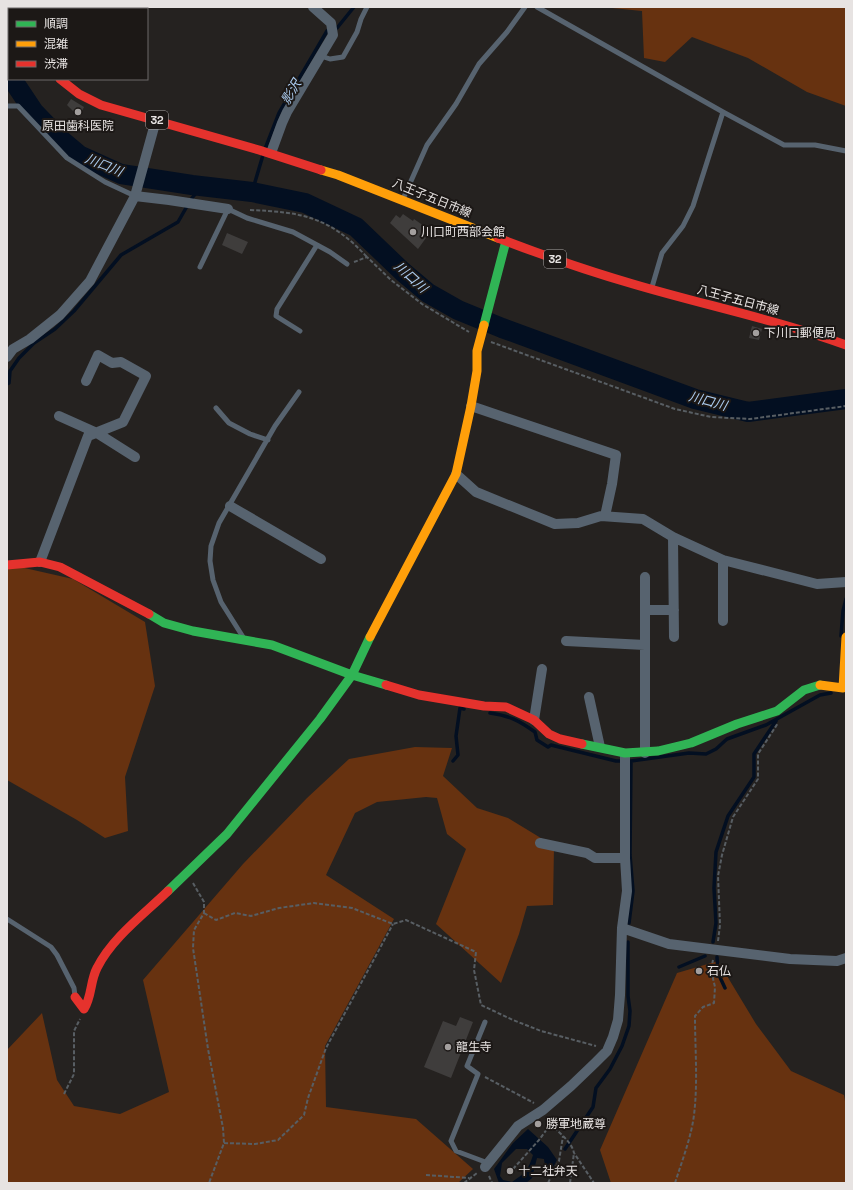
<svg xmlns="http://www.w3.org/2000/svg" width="853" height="1190" font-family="'Space Grotesk','Noto Sans JP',sans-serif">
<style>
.forest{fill:#673210}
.water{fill:#030f21;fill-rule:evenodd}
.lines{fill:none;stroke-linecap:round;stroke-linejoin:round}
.stream{stroke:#030f21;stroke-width:3.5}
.river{stroke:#030f21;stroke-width:20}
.building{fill:#3f3d3c}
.path{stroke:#585e63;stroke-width:2;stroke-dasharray:4 2;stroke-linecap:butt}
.lane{stroke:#57636f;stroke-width:5}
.street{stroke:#57636f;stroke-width:10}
.fast{stroke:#30b455;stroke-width:9}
.slow{stroke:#ff9f0a;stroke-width:9}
.jam{stroke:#e5322d;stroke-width:9}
.poi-dot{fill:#a39f9e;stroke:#1c1816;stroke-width:1.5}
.labels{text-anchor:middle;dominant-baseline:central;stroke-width:4;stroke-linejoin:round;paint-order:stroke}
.shield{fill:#1c1816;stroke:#aaa6a5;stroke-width:1}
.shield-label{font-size:11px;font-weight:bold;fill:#e7e3e2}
.poi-label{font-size:12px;fill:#e7e3e2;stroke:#1c1816;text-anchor:start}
.street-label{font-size:12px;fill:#e7e3e2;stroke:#1c1816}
.water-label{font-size:13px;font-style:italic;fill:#accdf1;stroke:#1c1816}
</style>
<rect width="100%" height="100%" fill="#252220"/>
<path class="forest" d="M602,7H846V106L807,92L748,58L692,37L665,62L644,58L642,11Z
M7,564L73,579L145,622L155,686L125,777L128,831L105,838L77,820L7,780Z
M415,747L452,748L443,776L477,808L508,818L554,846L553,905L527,906L519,934L501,983L436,924L466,849L447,834L437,798L426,797L377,802L355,813L326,875L394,919L325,1046L326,1107L416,1119L473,1169L458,1183H7V1050L42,1013L57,1080L74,1106L120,1114L169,1092L143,980L243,864L307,798L349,759Z
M718,961L756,1024L791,1071L844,1095L846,1107V1183H611L600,1150L677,973Z"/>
<path class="water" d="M528,1129L548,1147L557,1160L547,1179L544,1159L537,1158L532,1178L526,1183H499L494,1169L513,1143ZM516,1149H527L533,1155C529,1169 524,1174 512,1182L503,1180L500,1176L502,1163Z"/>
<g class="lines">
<path class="stream" d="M265,149L279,113L327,31L337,28L354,7
M252,192L263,155
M192,198L202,186
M7,384L9,383L10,371L19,358L34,343L55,329L74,311L121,255L178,222L186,208
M841,636L843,611L846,599
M490,713C510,716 518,720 535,732L537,740L548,747L551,745L616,761H631L689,753L706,754L716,749L727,739L766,725L820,695L831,693
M453,761L458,755L456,736L460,708L464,709
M629,923L633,891L630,855L631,761
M713,942L716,923L714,888L716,852L728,816L754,777V754L776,721
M717,957L718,973L725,988
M679,967L705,956
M565,1149L593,1107L596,1088L610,1069L622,1046L629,1026L630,1011L628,996V942"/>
<path class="river" d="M12,79L34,112L60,139L79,155L121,174L192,185L252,192L305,203L356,227L403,272L428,293L458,310L502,328L695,399L748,412L846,399"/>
</g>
<path class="building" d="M71,99L84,107L79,117L67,105Z
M403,214L413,221L414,219L431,231L418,249L390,223L396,215L400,218Z
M227,233L248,242L242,254L222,245Z
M752,326L762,329L759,340L749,338Z
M460,1017L473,1022L451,1078L424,1067L443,1021L456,1026Z"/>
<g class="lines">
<path class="path" d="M250,210C302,212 330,217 367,257
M354,262L367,257L391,280L422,304L469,332
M491,342L675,409L711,417L750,419L846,406
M193,883L204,902V913L194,930L193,948L208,1049L223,1128L224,1143L209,1183
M204,913L216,920L235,913L251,916L279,908L314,903L352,908L393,924L406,920L476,952L474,970L481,1005L513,1020L541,1031L596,1046
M718,941L720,925L718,876L722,855L733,817L758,779V754L778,723
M485,1077L534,1103
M64,1094L74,1074V1031L80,1019
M546,1119C554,1130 571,1139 574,1153L594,1183
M224,1143L255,1144L278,1140L304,1115L308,1098L326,1048L393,924
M513,1169L539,1140L550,1125
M426,1175L469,1178
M489,1176L492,1183
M464,1183L477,1173
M548,1183L559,1161L563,1136
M570,1183L574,1153
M675,1183C682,1161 691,1138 694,1115C698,1082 695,1049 695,1016L703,1007L714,1003L715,987L711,970L713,960"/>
<path class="lane" d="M537,7L723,112L784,145H815L846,151
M28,9V7
M58,9L59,7
M321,56L330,59L343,57L357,32L361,19L367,7
M7,106H18L67,158L105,182L135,196
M403,199L427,145L456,104L479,64L507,32L525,7
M200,267L228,209L247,218L293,232L330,252L347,264
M652,287L662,253L683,226L693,206L723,112
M300,331L276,316L277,309L317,245
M216,408L229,423L250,434L268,440
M243,637L221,602L213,580L210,561L211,546L219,523L275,426L299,392
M7,919L51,947L57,955L74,988L75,996
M485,1022L467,1066L478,1074L451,1141L456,1151L488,1163"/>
<path class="street" d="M271,153L282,123L287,112L333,35L331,23L313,7
M135,196L169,200L228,209
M7,357L13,349L30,339L60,315L90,281L135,196L156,120
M471,406L616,455L612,484L605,516
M59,416L97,433L135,457
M456,474L476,492L555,524L578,523L601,516L643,519L673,537L723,560L817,584L846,582
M230,506L321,559
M673,537L674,637
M723,560V621
M40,562L88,436L123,422L146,376L121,362L112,363L98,355L86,381
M645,577V753
M645,610H674
M566,641L645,645
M589,697L600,747
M534,720L542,669
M540,843L587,853L595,858H625
M622,928L669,944L790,959L837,961L846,958
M485,1167L518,1126L543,1110L571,1086L595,1063L607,1051L613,1037L618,1020L620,995L622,928L627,891L625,858V754"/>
<path class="fast" d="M484,325L506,241
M149,614L164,623L193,631L272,645L352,675L386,685
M582,744L625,753L658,751L691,743L737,724L777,711L804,690L820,685
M168,891L227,834L320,719L352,675L370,637"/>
<path class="slow" d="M7,22L9,24
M321,170L338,175L498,238
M370,637L456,474L471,406L477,371V351L484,325
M820,685L843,688L846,637"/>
<path class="jam" d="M60,79L79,94L101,105L259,150L321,170
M498,238C542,255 588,271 633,284C704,305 777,320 846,345
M7,565L40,562L60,567L149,614
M386,685L419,695L484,706L506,707L534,720L549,734L560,739L582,744
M75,997L84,1009C92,997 90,981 97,968C112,938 143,915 168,891"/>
</g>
<g class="poi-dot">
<circle cx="78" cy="112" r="4"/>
<circle cx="413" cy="232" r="4"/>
<circle cx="756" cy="333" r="4"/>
<circle cx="699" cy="971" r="4"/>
<circle cx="448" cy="1047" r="4"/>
<circle cx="538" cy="1124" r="4"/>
<circle cx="510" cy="1171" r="4"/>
</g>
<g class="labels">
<g class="shield">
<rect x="146" y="111" width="22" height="18" rx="3"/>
<rect x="544" y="250" width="22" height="18" rx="3"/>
</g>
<g class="shield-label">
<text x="157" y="120">32</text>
<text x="555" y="259">32</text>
</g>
<g class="poi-label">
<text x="78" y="126" text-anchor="middle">原田歯科医院</text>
<text x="421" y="232">川口町西部会館</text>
<text x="764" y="333">下川口郵便局</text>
<text x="707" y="971">石仏</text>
<text x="456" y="1047">龍生寺</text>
<text x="546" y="1124">勝軍地蔵尊</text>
<text x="518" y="1171">十二社弁天</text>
</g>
<g class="street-label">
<text transform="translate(432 198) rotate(22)">八王子五日市線</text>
<text transform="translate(738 300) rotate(15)">八王子五日市線</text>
</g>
<g class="water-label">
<text transform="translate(291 92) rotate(-59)">影沢</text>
<text transform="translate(104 165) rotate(22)">川口川</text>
<text transform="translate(411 277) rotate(42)">川口川</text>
<text transform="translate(708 401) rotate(15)">川口川</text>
</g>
</g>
<rect width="853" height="1190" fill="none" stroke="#e7e3e2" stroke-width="16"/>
<rect x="8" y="8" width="140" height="72" fill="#1c1816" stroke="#6d6968"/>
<rect x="16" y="21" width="20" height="6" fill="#30b455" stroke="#6d6968"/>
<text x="44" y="28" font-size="12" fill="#e7e3e2">順調</text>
<rect x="16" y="41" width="20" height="6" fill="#ff9f0a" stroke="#6d6968"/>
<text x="44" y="48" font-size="12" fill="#e7e3e2">混雑</text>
<rect x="16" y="61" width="20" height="6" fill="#e5322d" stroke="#6d6968"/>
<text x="44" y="68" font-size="12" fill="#e7e3e2">渋滞</text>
</svg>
